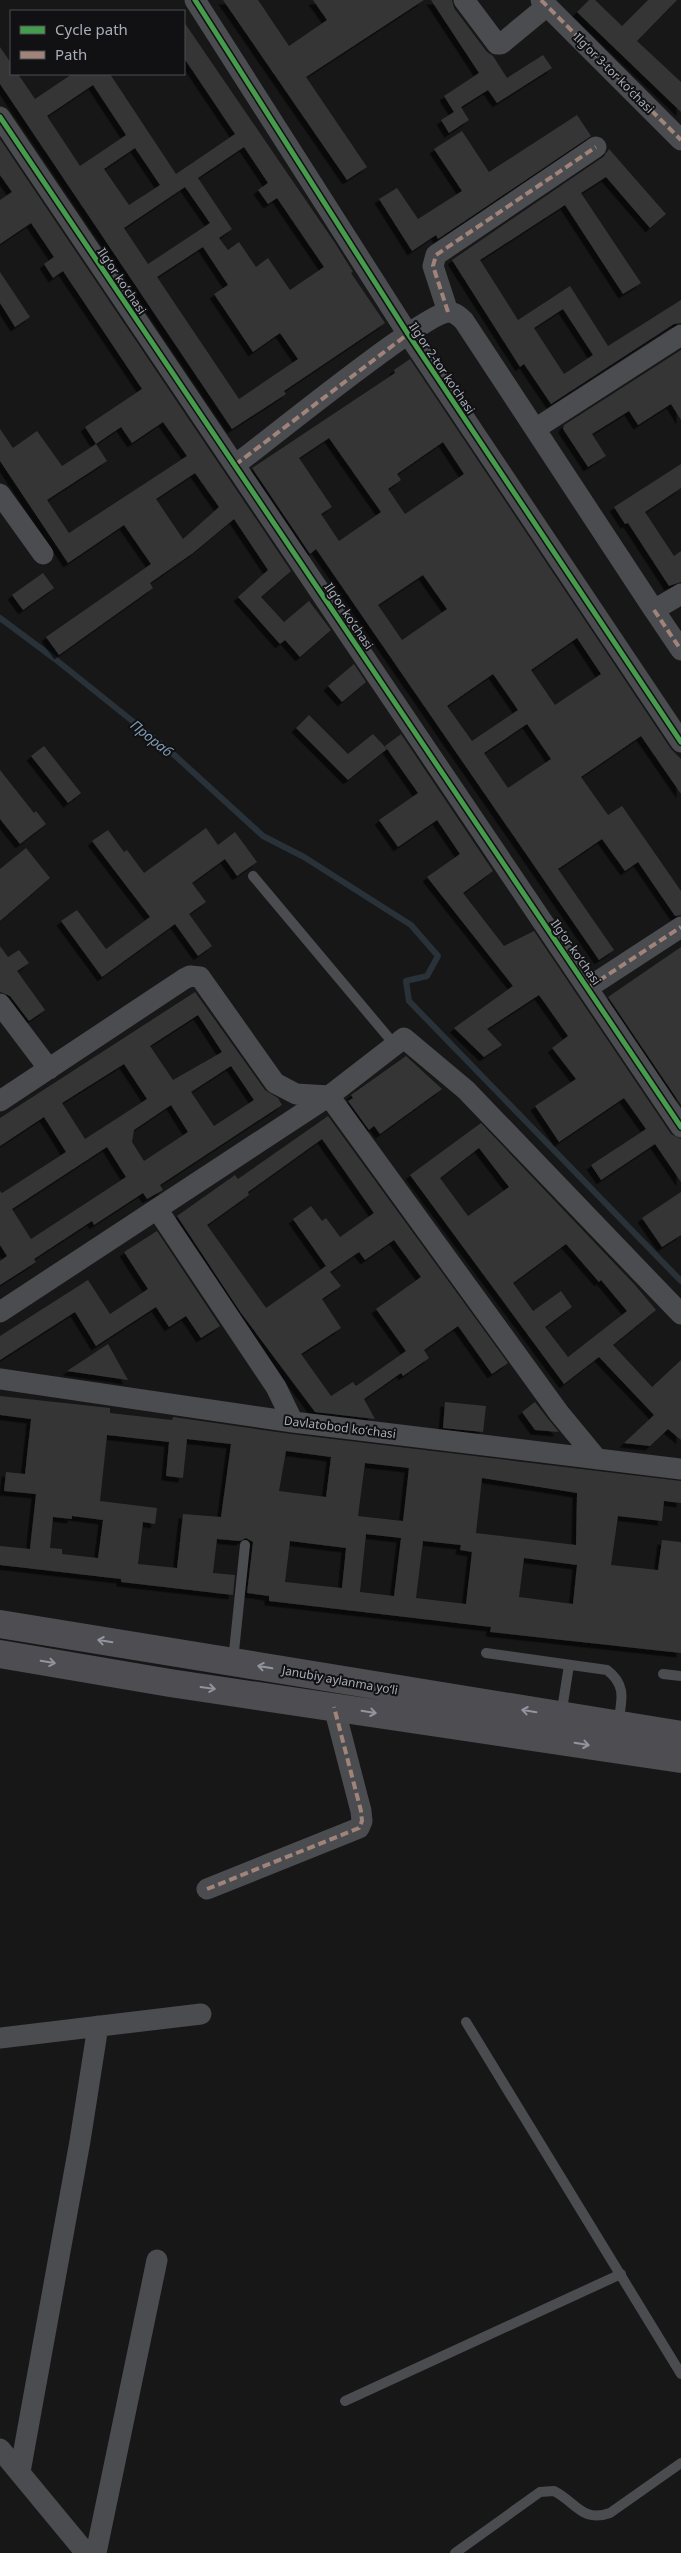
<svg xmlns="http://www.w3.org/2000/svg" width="681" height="2553" font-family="'Noto Sans',sans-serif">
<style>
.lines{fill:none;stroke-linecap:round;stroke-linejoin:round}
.stream{stroke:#2a3239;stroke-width:6}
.building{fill:#353536;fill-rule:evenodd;filter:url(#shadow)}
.service{stroke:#4b4c50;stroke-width:10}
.minor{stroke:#4b4c50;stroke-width:21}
.trunk{stroke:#4e4e52;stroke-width:28}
.quiet{stroke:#a18479;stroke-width:4;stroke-dasharray:8 4;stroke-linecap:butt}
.cycleway-casing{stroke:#111113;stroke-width:8}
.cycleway{stroke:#469c4c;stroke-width:5}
.oneway{stroke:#92959e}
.labels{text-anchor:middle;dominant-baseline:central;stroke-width:4;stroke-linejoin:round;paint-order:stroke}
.street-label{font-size:12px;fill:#a8adb8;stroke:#111113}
.water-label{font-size:14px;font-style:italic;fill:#7f9bb3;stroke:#111113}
</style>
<defs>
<filter id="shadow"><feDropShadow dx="-4.5" dy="4.5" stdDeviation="0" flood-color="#0009"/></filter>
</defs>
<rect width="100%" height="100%" fill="#171717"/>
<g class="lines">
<path class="stream" d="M0,618L55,659L171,752L263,836L304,857L411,925L438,956L427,976L406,981L409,1001L681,1281"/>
</g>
<path class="building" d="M223,0H258L289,46L327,20L313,0H424L306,77L367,167L347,180Z
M431,0H452L454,8L487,52L493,56L507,78L543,55L552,68L497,103L488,90L461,107L469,120L449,133L441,120L454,112L444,96L479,73Z
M589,0H595L622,26L648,0H677L637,41L681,82V112L577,12Z
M184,22L335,243L353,272L351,273L385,323L284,391L286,394L232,429L0,84V47L11,63V74H18L35,99L72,74H110L176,174L235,134L184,58ZM93,85L126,135L80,166L47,116ZM244,147L268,183L258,190L268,204L277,198L324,267L290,290L268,258L256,267L239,242L228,250L219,238L232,229L198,178ZM135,148L160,185L129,205L104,169ZM185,187L210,223L148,264L124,228ZM203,247L228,285L214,294L253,352L280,333L298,359L239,399L157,277Z
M577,115L591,136L438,239L436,235L412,251L379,199L397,188L418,219L462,191L434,149L462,131L489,172Z
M0,139L291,571L261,597L284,622L309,601L331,630L300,657L285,640L280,644L238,597L268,570L234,519L193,553L150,583L153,588L59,655L46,637L151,564L124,525L68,563L0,461V429L13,448L37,431L62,466L96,444L85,427L142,389L63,271L53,278L44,264L54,257L31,223L0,244V200L12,192L0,175ZM163,422L187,456L69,533L47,500L107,461L96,444L121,427L132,443ZM195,473L219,507L183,539L156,499Z
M609,149L666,214L650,228L606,177L581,193L641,283L623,294L565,205L480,260L518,320L570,286L608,346L681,300V323L674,324L551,404L524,364L520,367L452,260L603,157ZM563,309L593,355L564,374L534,328Z
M0,272L30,317L15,327L0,303Z
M681,350V420L671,404L638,425L629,411L592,434L606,456L588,467L563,429L564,425Z
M410,359L671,749L681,759V794L641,736L581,777L608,815L622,806L681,891V915L675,916L638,862L625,871L602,839L558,869L614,950L599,960L316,549L310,554L252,468L395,373L394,370ZM329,438L381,512L339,541L321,514L332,507L299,458ZM443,442L464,474L405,514L388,489L401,480L397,474ZM423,575L447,609L402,640L378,605ZM577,638L601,674L555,705L531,670ZM493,674L518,710L472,741L447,706ZM527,724L551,759L508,788L484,753Z
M681,464V488L645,512L674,556L681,551V582L669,586L628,523L625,524L614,507Z
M43,573L54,588L23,610L12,595Z
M354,664L366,682L342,702L328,686Z
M309,715L348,754L373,734L387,749L348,780L296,728Z
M401,734L493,871L463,893L504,946L534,931L671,1134L681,1139V1182L655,1144L601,1180L591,1165L646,1129L624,1098L559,1142L535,1106L576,1079L552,1048L568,1036L539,995L487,1029L502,1045L484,1057L454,1028L513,986L427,877L460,854L437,820L398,847L379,820L418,793L385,746Z
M44,746L81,793L68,803L31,756Z
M0,770L34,813L36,811L46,824L20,844L0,819Z
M206,828L218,845L235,832L257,862L237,876L225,859L192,883L206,902L189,914L212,946L198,956L175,924L102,977L61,921L77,910L106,949L150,917L92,841L108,830L124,852L127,850L144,873Z
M26,848L50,878L0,921V869Z
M0,946L8,957L19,950L29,963L17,971L45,1010L29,1021L10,996L0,992Z
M681,947V1105L608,997Z
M195,992L265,1090L278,1098L282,1105L160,1185L163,1190L147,1199L143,1193L94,1225L92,1221L34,1259L36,1262L0,1285V1261L7,1256L0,1245V1191L2,1193L66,1152L44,1117L0,1146V1118ZM198,1015L222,1052L173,1080L150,1046ZM124,1064L147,1099L85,1139L62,1103ZM231,1066L254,1100L214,1126L191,1092ZM171,1105L188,1132L144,1161L132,1142L134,1130ZM107,1147L126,1177L31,1239L12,1209Z
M406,1056L442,1089L380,1134L374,1126L369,1130L348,1101L353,1098L351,1095Z
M328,1116L508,1363L492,1374L458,1326L424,1350L429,1358L403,1376L401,1373L364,1399L375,1419L315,1412L241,1313L177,1216L235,1175L238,1179ZM322,1139L374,1213L340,1237L326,1218L322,1221L311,1206L293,1219L326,1266L266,1308L207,1225L249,1195L248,1192ZM394,1240L421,1277L376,1309L406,1351L356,1386L353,1382L331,1396L301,1354L341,1328L322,1299L341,1286L330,1272L359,1252L365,1260Z
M481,1123L635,1285L656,1310L613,1345L652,1387L681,1360V1440L668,1429L650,1446L624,1443L654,1415L599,1357L564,1384L410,1175ZM479,1148L509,1187L468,1216L440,1178ZM566,1244L599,1282L601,1280L627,1311L568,1357L545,1327L572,1307L561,1291L533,1311L513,1283Z
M681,1192V1235L662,1247L642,1218Z
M157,1231L220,1326L201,1338L186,1316L169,1327L156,1307L96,1346L75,1312L0,1360V1336L88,1280L110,1314L148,1289L124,1252Z
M108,1344L128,1380L67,1371Z
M0,1396L110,1408V1413L172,1420L173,1417L291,1434L681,1481V1503L664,1501L662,1521L618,1516L611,1565L658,1570L662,1540L681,1542V1653L490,1632L491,1627L269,1601V1596L247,1593L253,1542L246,1538L240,1541L217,1539L213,1573L235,1575L233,1595L121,1582V1579L0,1565V1546L30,1549L36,1494L4,1491L6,1472L25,1474L31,1419L0,1415ZM107,1435L169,1442L166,1476L183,1478L187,1439L231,1444L221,1517L183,1514L177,1568L138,1564L143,1522L155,1524L157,1508L100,1501ZM286,1451L331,1457L326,1497L279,1491ZM365,1463L409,1468L403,1521L358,1516ZM482,1478L577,1493L576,1545L476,1533ZM72,1516L103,1520L98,1558L62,1554V1549L50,1548L53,1517L72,1519ZM366,1534L401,1538L394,1596L360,1592ZM290,1541L346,1548L342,1588L285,1582ZM423,1541L461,1545L460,1550L472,1552L466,1604L416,1598ZM524,1558L577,1565L573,1604L519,1597Z
M445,1402L486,1406L483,1432L443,1428Z
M535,1402L549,1420L559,1432L535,1430L522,1412Z"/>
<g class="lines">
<path class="service" d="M253,876L394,1044
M486,1653L607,1670C628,1686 621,1702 618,1724
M233,1661L245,1545
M663,1674L681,1676
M561,1716L569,1665
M466,2022L681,2374
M345,2401L621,2274
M455,2553L540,2492L554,2491C576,2502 582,2523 610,2513L681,2463"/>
<path class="minor" d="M195,0L408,334L681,742
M464,0L497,44H501L547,6
M541,0L681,140
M0,117L681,1127
M448,312L433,266L436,255L596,147
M535,429L681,335
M235,465C266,442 423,314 448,312C455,312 460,317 464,321L654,610L681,594
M0,494L43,554
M654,610L681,650
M589,987L681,927
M0,1004L49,1069
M0,1101L184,979L190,976L200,977L275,1083L296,1094L329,1096L559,1413L597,1459
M157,1209L276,1387L293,1422
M0,1312L329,1096L404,1038L466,1090L681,1314
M0,1379L293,1422L681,1469
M207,1889L359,1828L362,1821L361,1811L334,1707
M0,2038L201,2014
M0,2449L86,2553
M20,2472L80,2141L98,2026
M96,2553L157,2260"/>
<path class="trunk" d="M0,1624L681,1735
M0,1654L170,1683L681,1759"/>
<path class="quiet" d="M541,0L681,140
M448,312L433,266L436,255L596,147
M235,465L408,334
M654,610L681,650
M589,987L681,927
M207,1889L359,1828L362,1821L361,1811L334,1707"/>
<g class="cycleway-casing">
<path id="cycleway" d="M195,0L408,334L681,742
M0,117L681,1127"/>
</g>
<use href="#cycleway" class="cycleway"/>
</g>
<defs><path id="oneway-shaft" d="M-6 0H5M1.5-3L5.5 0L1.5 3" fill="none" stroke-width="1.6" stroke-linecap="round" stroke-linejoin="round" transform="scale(1.25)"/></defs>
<g class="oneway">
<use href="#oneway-shaft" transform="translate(105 1641) rotate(-171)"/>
<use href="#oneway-shaft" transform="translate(48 1662) rotate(10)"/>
<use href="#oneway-shaft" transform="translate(265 1667) rotate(-170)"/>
<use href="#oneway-shaft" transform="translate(208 1688) rotate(8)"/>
<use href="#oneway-shaft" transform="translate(529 1711) rotate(-171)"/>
<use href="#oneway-shaft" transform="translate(369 1712) rotate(9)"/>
<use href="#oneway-shaft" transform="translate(582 1744) rotate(9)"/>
</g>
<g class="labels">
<g class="street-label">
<text transform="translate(614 73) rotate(45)">Ilgʻor 3-tor koʻchasi</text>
<text transform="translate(122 281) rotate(56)">Ilgʻor koʻchasi</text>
<text transform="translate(442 368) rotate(56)">Ilgʻor 2-tor koʻchasi</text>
<text transform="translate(349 616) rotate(56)">Ilgʻor koʻchasi</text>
<text transform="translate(576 952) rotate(55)">Ilgʻor koʻchasi</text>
<text transform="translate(340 1427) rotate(7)">Davlatobod koʻchasi</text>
<text transform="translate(340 1680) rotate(10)">Janubiy aylanma yoʻli</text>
</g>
<g class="water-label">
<text transform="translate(152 738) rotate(39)">Прораб</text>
</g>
</g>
<rect x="10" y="10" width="175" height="65" fill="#111113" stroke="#4d4f55"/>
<rect x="20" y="26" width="25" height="8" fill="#469c4c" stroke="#4d4f55"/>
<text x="55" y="35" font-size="15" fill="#a8adb8">Cycle path</text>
<rect x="20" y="51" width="25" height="8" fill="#a18479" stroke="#4d4f55"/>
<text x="55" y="60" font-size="15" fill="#a8adb8">Path</text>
</svg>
